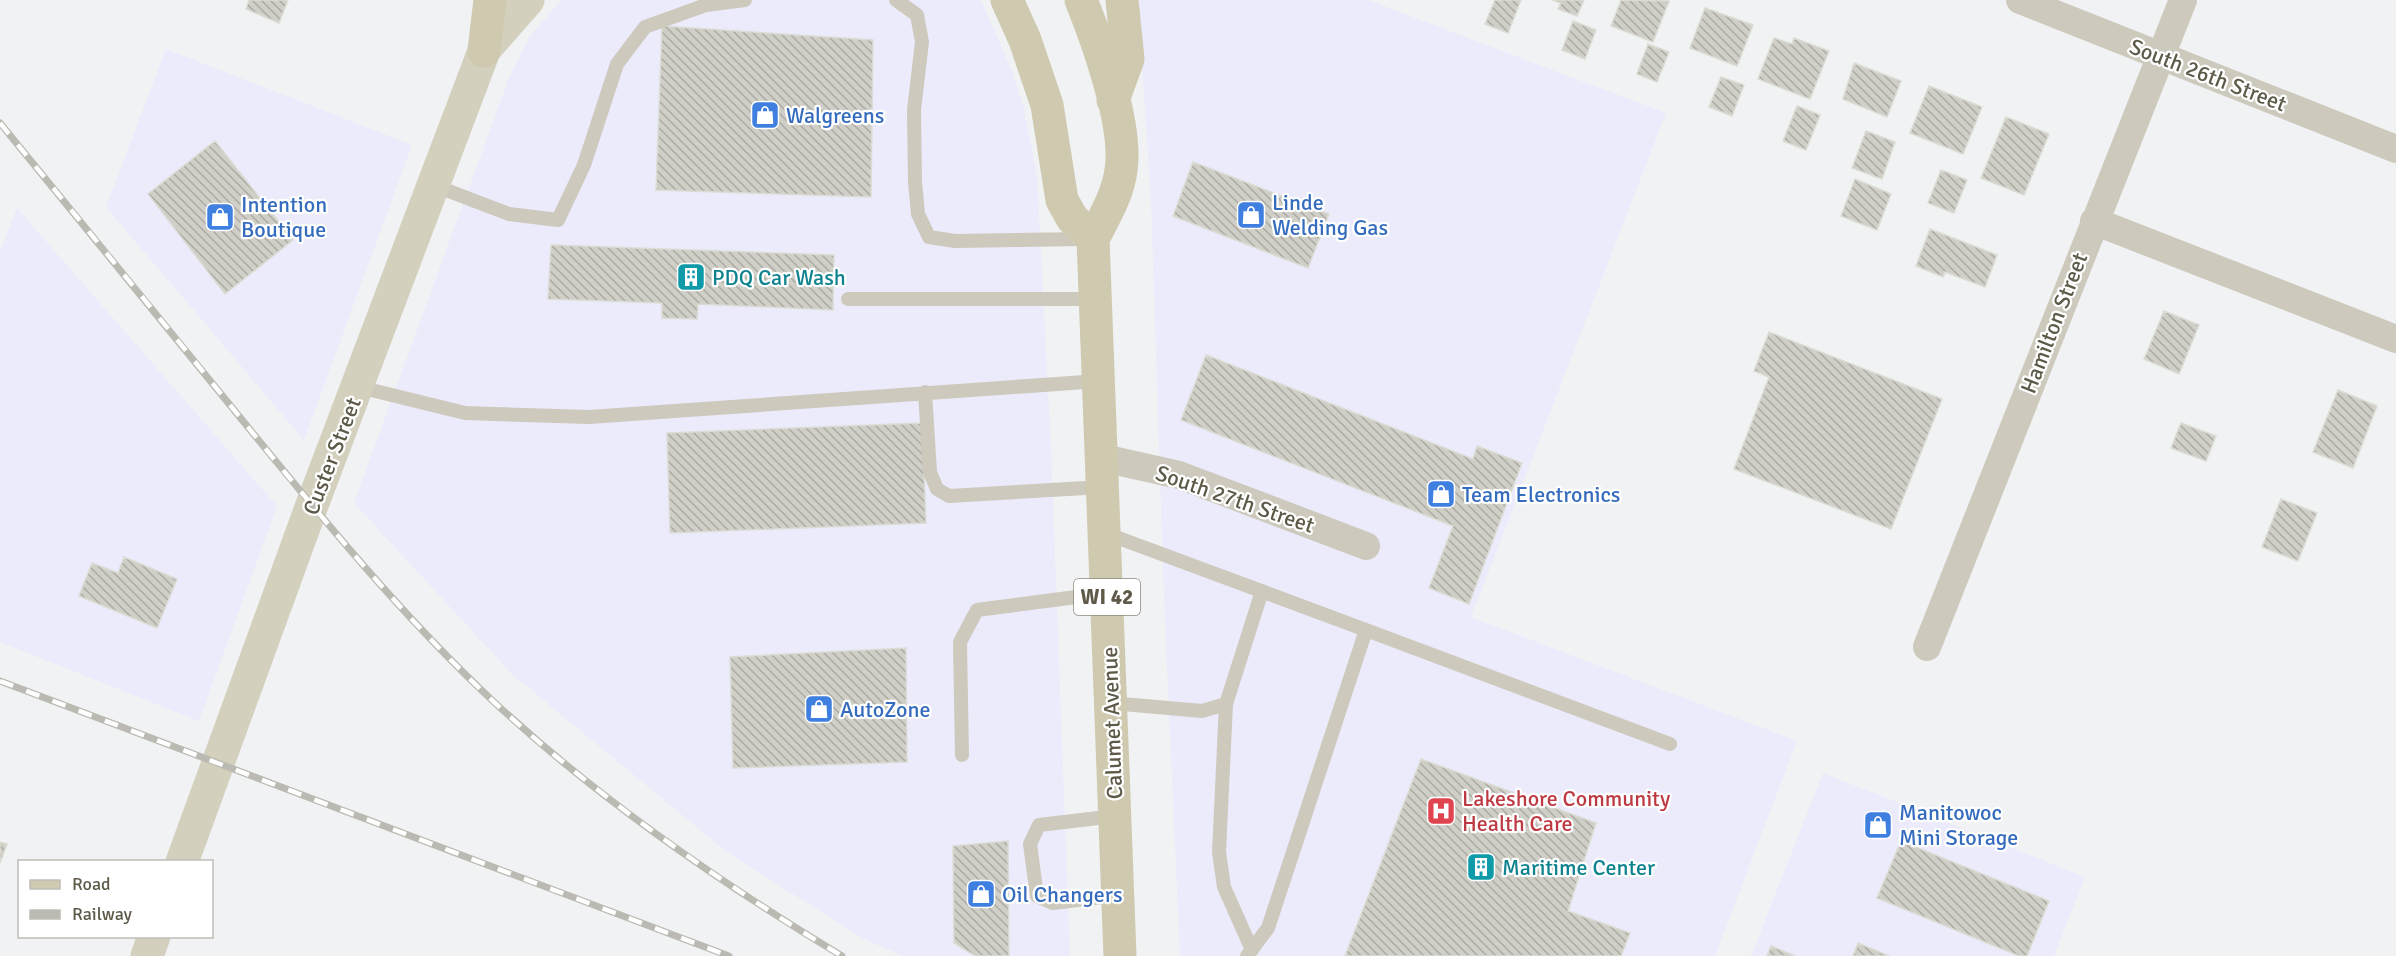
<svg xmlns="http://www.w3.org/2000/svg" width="2396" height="956" font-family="Signika,sans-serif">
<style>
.commercial{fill:#ebebfc}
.building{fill:url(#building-back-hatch);stroke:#dbdcd4;stroke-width:1.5}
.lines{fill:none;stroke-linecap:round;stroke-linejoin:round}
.lane{stroke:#cdc9bc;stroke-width:14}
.street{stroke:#cdc9bc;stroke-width:28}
.secondary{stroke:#d4d0be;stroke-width:33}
.primary{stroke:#cfc9b0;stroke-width:33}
.rail-casing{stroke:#babab2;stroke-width:7}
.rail{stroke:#fff;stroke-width:4.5;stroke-dasharray:14;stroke-linecap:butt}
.labels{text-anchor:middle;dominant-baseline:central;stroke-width:4.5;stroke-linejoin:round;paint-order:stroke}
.shield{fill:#fff;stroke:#8e8b7f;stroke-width:1.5}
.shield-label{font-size:21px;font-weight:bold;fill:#5e5948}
.street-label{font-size:22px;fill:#5e5948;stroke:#fff}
.shop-label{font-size:22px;fill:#366cbe;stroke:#fff;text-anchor:start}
.culture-label{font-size:22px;fill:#0d838f;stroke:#fff;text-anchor:start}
.health-label{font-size:22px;fill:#be3a42;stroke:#fff;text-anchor:start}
</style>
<defs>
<pattern id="building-back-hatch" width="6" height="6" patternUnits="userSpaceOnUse" patternTransform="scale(1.5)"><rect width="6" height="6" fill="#cfcfc7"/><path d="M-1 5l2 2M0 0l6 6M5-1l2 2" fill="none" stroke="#ababa4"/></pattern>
</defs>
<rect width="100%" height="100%" fill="#f0f2f3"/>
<path class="commercial" d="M561,0H981L1012,71L1024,109L1037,176L1051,448L1070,956H903L864,939L728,853L512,674L354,503L509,78L530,36Z
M1138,0H1368L1666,113L1471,617L1797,741L1715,956H1180L1164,598L1151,201Z
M166,49L412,145L304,440L106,207Z
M17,208L277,506L199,721L0,642V252Z
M1823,773L2085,877L2054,956H1751Z"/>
<path class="building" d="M249,0H288L279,23L246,9Z
M1495,0H1521L1508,33L1485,24Z
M1552,0H1584L1577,16L1558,9L1561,3Z
M1621,0L1669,1L1653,42L1611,26Z
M1705,8L1753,25L1737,66L1690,48Z
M1573,21L1596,30L1585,59L1562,50Z
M662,26L873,40L871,197L656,190Z
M1774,38L1792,44L1794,38L1829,51L1810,99L1758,79Z
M1648,44L1669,52L1657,82L1637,74Z
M1854,63L1901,81L1887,117L1843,99Z
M1721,77L1744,85L1732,116L1709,107Z
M1929,86L1982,107L1963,154L1910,133Z
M1797,106L1820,115L1806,150L1783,141Z
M2006,117L2049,134L2024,195L1981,178Z
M1866,131L1895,142L1882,179L1852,168Z
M215,141L293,240L225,294L148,194Z
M1193,162L1329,214L1308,268L1173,216Z
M1941,170L1967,180L1954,213L1928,203Z
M1855,179L1891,194L1877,230L1841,216Z
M1930,229L1997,255L1985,287L1945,272L1943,277L1916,266Z
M551,245L834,255L833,310L698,304L697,319L662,318V303L548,299Z
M2164,311L2199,325L2179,374L2144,359Z
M1769,332L1942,399L1891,529L1734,469L1769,377L1754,371Z
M1206,355L1473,459L1477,446L1522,463L1469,604L1429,588L1453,526L1181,420Z
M2338,390L2377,406L2353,468L2313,452Z
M922,423L926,523L670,533L667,433Z
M2181,423L2216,436L2206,461L2171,448Z
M2281,499L2317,513L2298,561L2262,547Z
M124,557L177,579L157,628L79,596L92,563L118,573Z
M906,648L907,762L733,768L730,657Z
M1421,759L1596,823L1568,911L1630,933L1621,956H1345Z
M1008,841L1009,956H975L954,943L953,846Z
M1901,841L2049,901L2027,956H2019L1877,898Z
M0,842L7,844L0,863Z
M1858,943L1889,956H1853Z
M1771,946L1795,956H1767Z"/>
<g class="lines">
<path class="lane" d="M896,0L917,15L922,42L914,110L915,182L918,214L929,237L955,241L1086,239
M433,185L509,214L558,220L584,165L617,64L645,27L706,5L745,0
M848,299H1095
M359,387L465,413L589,417L1099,381
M925,392L930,472L937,489L949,496L1103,487
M1105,533L1366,630L1268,928L1247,956
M1366,630L1670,744
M1111,703L1202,711L1226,704L1262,591
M1226,704L1219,852L1224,887L1252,950
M962,755L960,642L977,610L1107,593
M1115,816L1039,825L1030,844L1037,896L1053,903L1118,895"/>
<path class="street" d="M2020,0L2396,149
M2094,221L2396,339
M1103,458L1179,475L1366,546
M1927,647L2183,0"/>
<path class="secondary" d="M485,49L528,0
M182,862L312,505L484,51L492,22
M147,956L154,936"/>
<path class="primary" d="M1007,0L1025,40L1047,105L1062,200L1072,218L1093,239
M1081,0C1098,42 1128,126 1121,170C1118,195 1104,217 1093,239L1120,956
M484,51L490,0
M1113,100L1128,59L1122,0"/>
<g class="rail-casing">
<path id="rail" d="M0,123C81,222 162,321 243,421C322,518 402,616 494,702C595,796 724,885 842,956
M0,681L729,956"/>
</g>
<use href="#rail" class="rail"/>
</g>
<defs>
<g id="shop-square" transform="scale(1.5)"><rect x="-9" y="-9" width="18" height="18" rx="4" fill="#3f7fe0" stroke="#fff"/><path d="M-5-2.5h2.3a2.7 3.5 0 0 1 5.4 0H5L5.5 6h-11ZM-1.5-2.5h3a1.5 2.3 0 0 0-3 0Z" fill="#fff"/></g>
<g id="building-square" transform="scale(1.5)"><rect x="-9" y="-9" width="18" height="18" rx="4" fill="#0f9aa8" stroke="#fff"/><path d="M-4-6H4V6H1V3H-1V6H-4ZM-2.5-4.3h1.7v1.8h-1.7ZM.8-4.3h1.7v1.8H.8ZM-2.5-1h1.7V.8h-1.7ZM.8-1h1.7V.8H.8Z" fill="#fff"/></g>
<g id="hospital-square" transform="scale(1.5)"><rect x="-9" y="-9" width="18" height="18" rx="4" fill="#e0444e" stroke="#fff"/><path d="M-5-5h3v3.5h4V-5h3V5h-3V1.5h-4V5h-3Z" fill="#fff"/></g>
</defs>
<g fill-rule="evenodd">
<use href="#shop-square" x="765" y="115"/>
<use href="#shop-square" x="1251" y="215"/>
<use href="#shop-square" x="220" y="217"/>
<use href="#building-square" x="691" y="277"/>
<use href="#shop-square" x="1441" y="494"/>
<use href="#shop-square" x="819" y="709"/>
<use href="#hospital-square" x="1441" y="811"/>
<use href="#shop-square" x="1878" y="825"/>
<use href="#building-square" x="1481" y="867"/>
<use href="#shop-square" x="981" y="894"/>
</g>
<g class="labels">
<rect class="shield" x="1074" y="579" width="66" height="36" rx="4.5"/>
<g class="shield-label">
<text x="1107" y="597">WI 42</text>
</g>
<g class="street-label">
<text transform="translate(2208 75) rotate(21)">South 26th Street</text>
<text transform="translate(2054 323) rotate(-69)">Hamilton Street</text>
<text transform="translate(332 456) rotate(-69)">Custer Street</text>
<text transform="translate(1235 499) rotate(19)">South 27th Street</text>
<text transform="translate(1112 723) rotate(-92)">Calumet Avenue</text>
</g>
<g class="shop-label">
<text x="786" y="115">Walgreens</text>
<text x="1272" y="202">Linde<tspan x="1272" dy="25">Welding Gas</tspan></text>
<text x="241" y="204">Intention<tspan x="241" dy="25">Boutique</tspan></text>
<text x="1462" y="494">Team Electronics</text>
<text x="840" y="709">AutoZone</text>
<text x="1899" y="812">Manitowoc<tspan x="1899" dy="25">Mini Storage</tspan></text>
<text x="1002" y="894">Oil Changers</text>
</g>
<g class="culture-label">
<text x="712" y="277">PDQ Car Wash</text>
<text x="1502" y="867">Maritime Center</text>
</g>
<g class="health-label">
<text x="1462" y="798">Lakeshore Community<tspan x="1462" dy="25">Health Care</tspan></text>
</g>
</g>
<rect x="18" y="860" width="195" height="78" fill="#ffffff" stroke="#bfbdb6" stroke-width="1.5"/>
<rect x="30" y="880" width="30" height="9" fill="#cfc9b0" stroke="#bfbdb6" stroke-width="1.5"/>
<text x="72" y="890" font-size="18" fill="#5e5948">Road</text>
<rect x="30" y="910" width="30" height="9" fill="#babab2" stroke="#bfbdb6" stroke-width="1.5"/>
<text x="72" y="920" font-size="18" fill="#5e5948">Railway</text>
</svg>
